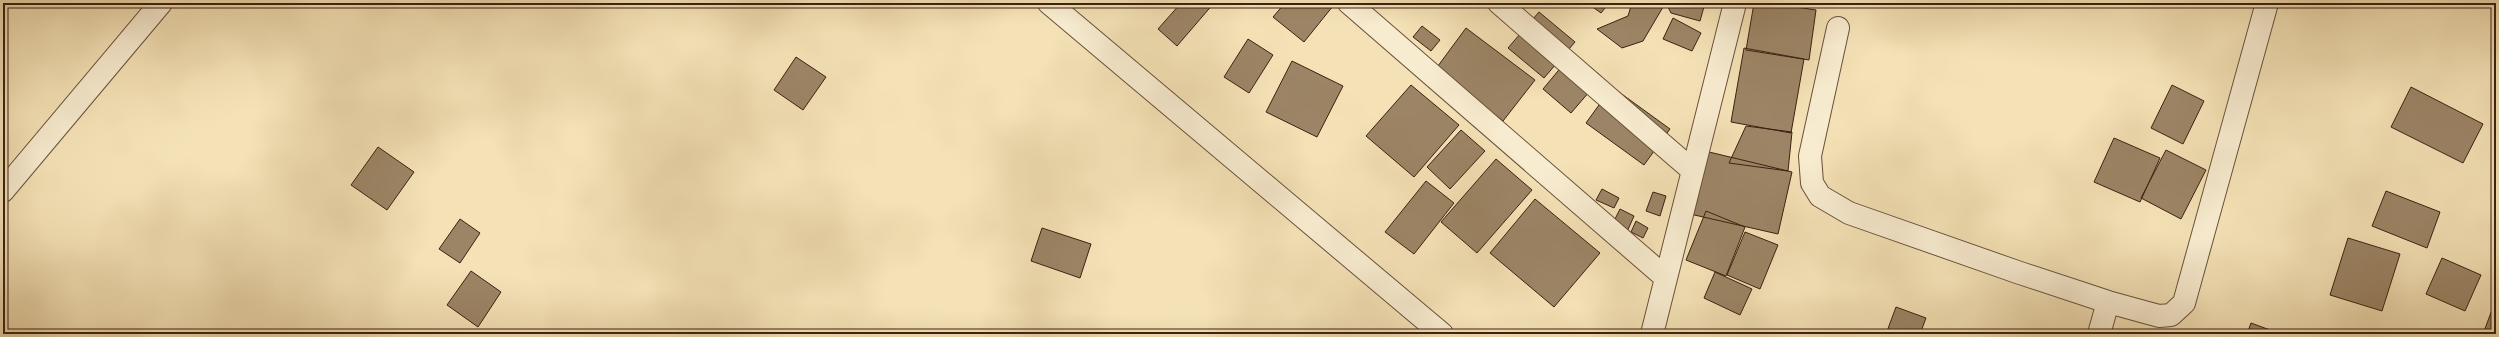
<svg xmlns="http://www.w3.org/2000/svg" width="2499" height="337" font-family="'IM FELL Great Primer',serif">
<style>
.building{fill:#9c8566;stroke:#3c2010}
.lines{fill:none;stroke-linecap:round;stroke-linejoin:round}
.minor-casing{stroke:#6a503a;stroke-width:24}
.minor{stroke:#f8ecd0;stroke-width:22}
</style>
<rect width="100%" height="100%" fill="#f4e2b6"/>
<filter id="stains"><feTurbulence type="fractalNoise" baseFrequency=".005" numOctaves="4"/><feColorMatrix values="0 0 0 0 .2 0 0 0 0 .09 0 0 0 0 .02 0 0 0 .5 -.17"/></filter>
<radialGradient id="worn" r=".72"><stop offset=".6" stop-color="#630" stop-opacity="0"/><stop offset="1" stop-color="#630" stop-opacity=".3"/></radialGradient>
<path class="building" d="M1181,3H1214L1177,46L1158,29Z
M1285,3H1330L1333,6L1304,42L1273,17Z
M1392,3H1401L1398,7Z
M1587,3H1609L1601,13Z
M1632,3H1659L1663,7L1643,41L1622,48L1597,29L1628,16Z
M1666,3H1705L1700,21L1671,13Z
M1754,3H1770L1816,10L1809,60L1746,50Z
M1539,12L1575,42L1544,78L1508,48Z
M1673,18L1701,33L1692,51L1663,39Z
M1422,26L1440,40L1431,51L1413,37Z
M1466,28L1535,80L1503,121L1435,70Z
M1248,39L1273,55L1249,93L1224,77Z
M1744,48L1804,59L1791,133L1731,122Z
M1573,53L1602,77L1571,113L1543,89Z
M796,57L826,77L803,110L774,90Z
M1292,61L1343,86L1317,137L1266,112Z
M1411,85L1459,125L1414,177L1366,136Z
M2172,85L2204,101L2183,144L2151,128Z
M1612,87L1670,129L1644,165L1586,123Z
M2411,87L2483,124L2463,163L2391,127Z
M1746,126L1792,132L1788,171L1729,163Z
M1461,130L1485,151L1450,189L1427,167Z
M2114,138L2160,158L2140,202L2094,182Z
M378,147L414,172L387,210L351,185Z
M2166,150L2206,170L2181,219L2141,198Z
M1705,151L1792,172L1778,234L1690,214Z
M1496,159L1532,190L1477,253L1441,222Z
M1426,181L1454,203L1414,254L1385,232Z
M1602,189L1619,198L1614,208L1596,200Z
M2386,191L2440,212L2427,248L2372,226Z
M1653,192L1666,196L1660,216L1646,211Z
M1535,199L1600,253L1554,307L1490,253Z
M1620,209L1634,216L1626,234L1611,227Z
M1706,211L1745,227L1726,276L1686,260Z
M460,219L480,233L460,263L439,249Z
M1636,221L1648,228L1643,238L1631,232Z
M1042,228L1091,244L1080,278L1031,261Z
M1745,232L1778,245L1760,289L1727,275Z
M2348,238L2400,254L2382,311L2330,295Z
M2442,258L2481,275L2465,311L2426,294Z
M471,271L501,292L478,327L447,305Z
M1715,272L1752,289L1740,315L1704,298Z
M2496,299V334H2483Z
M1896,307L1926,318L1920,334H1886Z
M2251,323L2281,334H2247Z"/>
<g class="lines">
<g class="minor-casing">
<path id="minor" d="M1049,3L1442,334
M1349,3L1666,278
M1499,3L1692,170
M1838,28L1810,156L1812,183L1820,196L1849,213L2020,273L2108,302L2159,316L2171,315L2184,303L2267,3
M3,191L161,3
M1652,334L1735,3
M2099,334L2108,302"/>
</g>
<use href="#minor" class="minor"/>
</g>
<rect width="2499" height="337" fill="none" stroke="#f4e2b6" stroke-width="16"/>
<rect x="4" y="4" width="2491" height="329" fill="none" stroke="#3c2010" stroke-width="2"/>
<rect x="8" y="8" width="2483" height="321" fill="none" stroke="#3c2010"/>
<rect width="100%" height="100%" filter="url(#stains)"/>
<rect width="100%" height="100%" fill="url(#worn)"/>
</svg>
